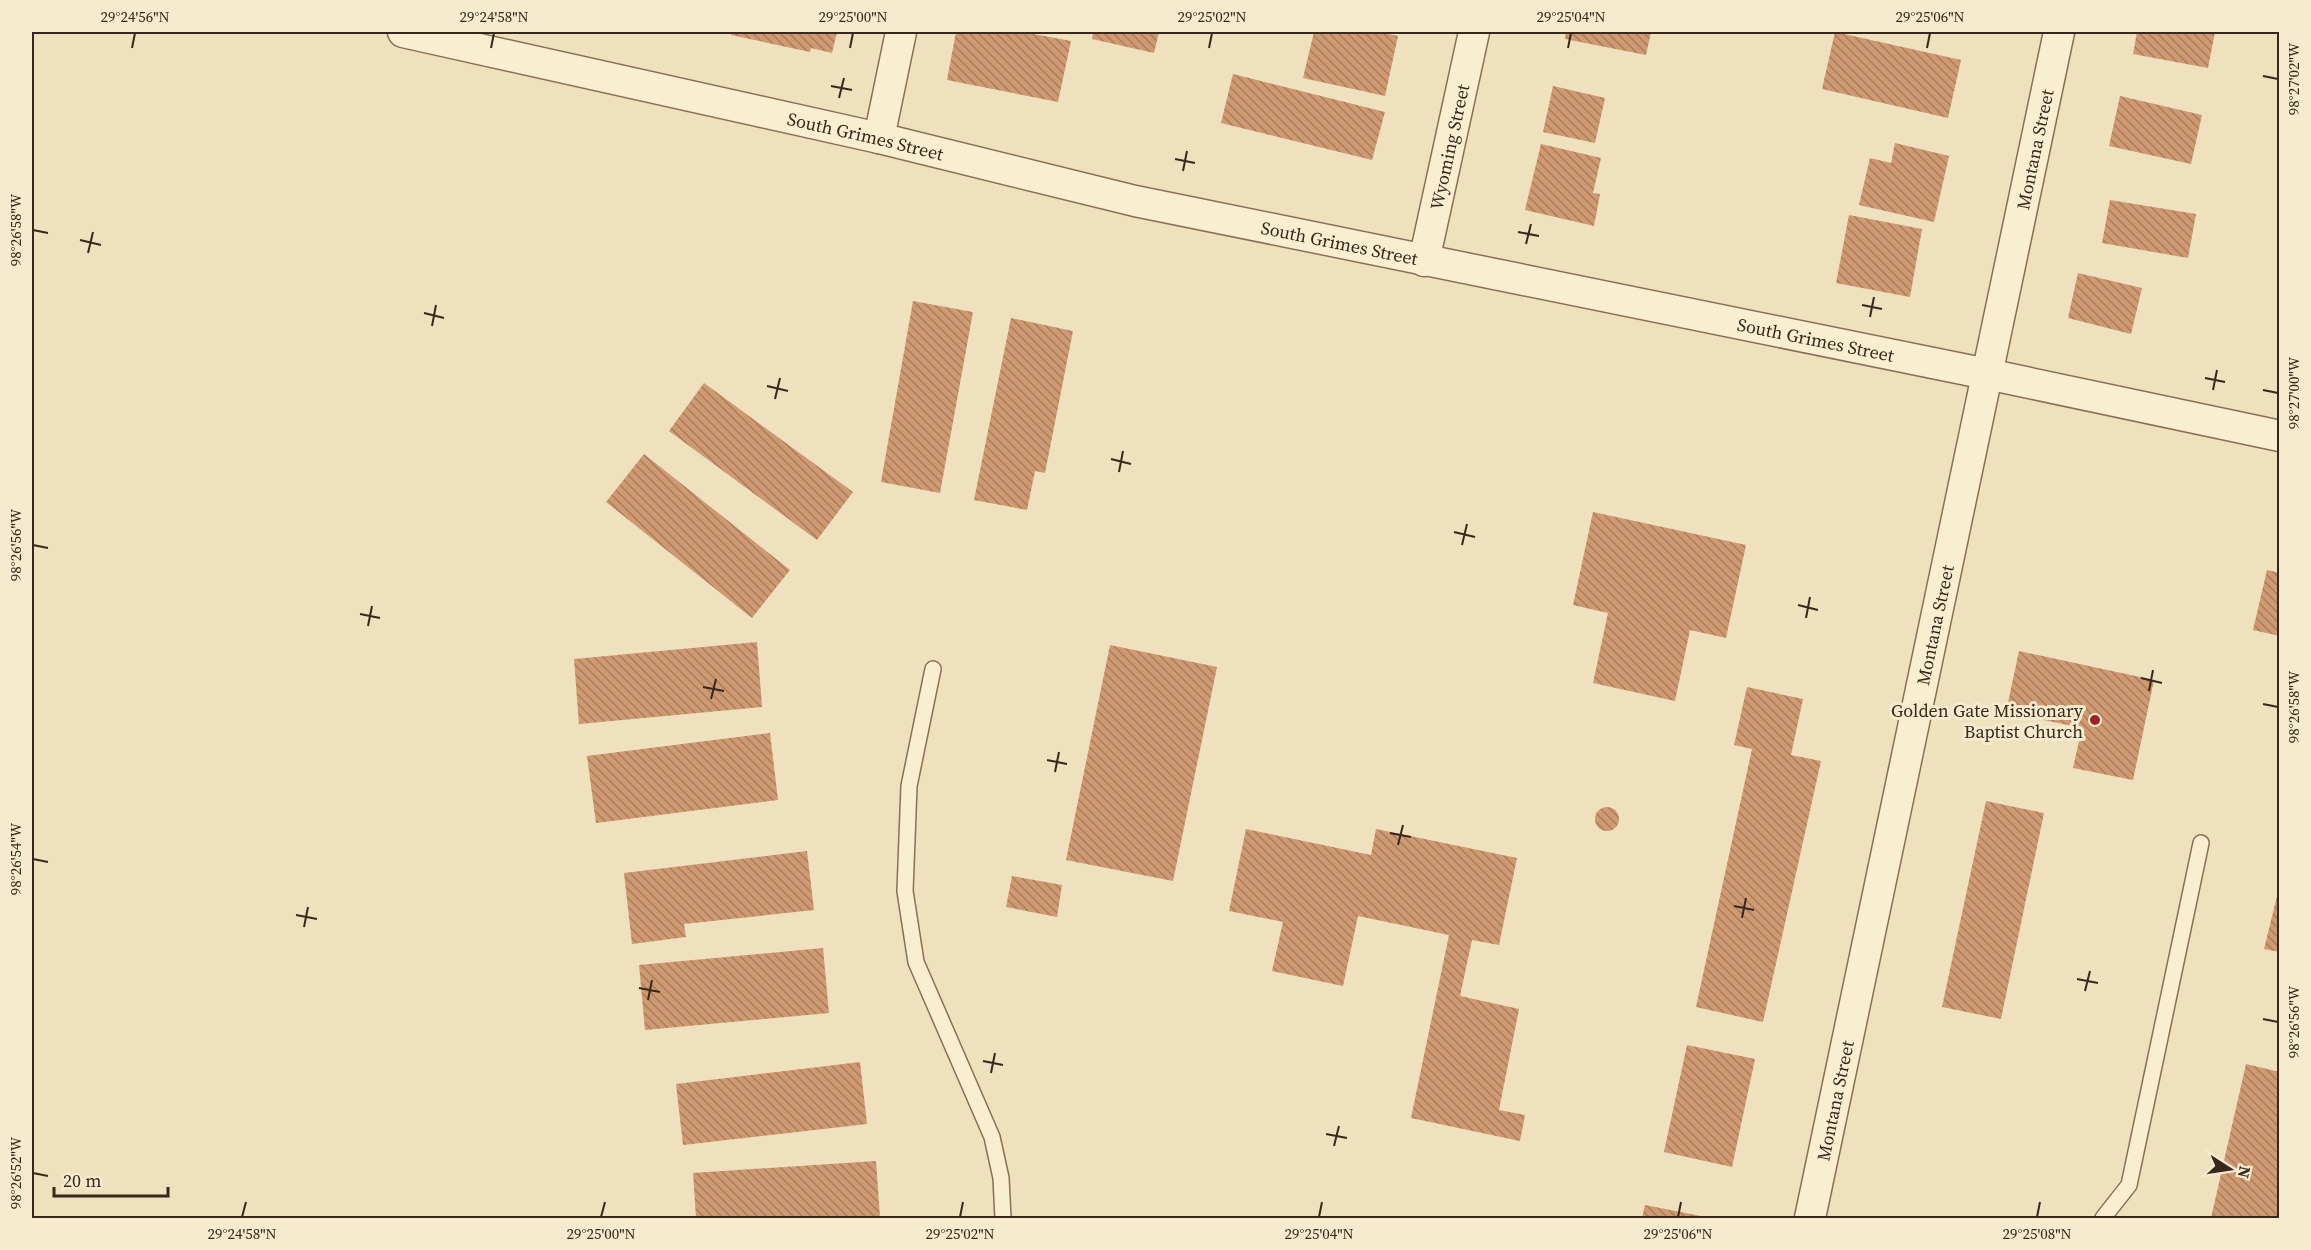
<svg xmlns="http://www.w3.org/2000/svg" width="2311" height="1250" font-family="'Source Serif 4',serif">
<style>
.building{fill:url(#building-back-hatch)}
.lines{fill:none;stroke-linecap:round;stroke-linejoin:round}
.lane-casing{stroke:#887056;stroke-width:18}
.street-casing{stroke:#887056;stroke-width:33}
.lane{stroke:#faeed1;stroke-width:15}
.street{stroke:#faeed1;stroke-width:30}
.ticks{fill:none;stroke:#37281b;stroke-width:2}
.poi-dot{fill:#992425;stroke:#f6ebce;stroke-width:2}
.labels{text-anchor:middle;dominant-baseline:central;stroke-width:6;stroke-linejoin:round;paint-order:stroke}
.street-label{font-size:18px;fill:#37281b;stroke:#f6ebce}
.poi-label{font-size:18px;fill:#37281b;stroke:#f6ebce;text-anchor:end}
.neatline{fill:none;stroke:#37281b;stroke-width:2}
.ticks-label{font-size:15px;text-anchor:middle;fill:#37281b}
</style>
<defs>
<pattern id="building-back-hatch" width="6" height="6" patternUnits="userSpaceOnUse" patternTransform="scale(1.5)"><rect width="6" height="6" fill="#cf9972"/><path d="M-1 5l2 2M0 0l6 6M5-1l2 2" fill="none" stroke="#a97d5d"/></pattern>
</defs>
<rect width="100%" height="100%" fill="#efe0be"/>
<path class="building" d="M731,32H837L832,53L811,48L810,52L731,35Z
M956,32H1023L1071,41L1058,102L947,80Z
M1093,32H1159L1154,53L1092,39Z
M1314,32H1378L1398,36L1385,96L1303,78Z
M1566,32H1651L1646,55L1565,39Z
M1835,32L1961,60L1948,118L1822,89Z
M2137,32H2215L2208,68L2133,54Z
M1233,74L1385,112L1372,160L1221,123Z
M1553,86L1605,98L1595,143L1543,132Z
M2120,96L2202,115L2191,164L2109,146Z
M1895,143L1949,156L1934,222L1859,205L1870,158L1891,163Z
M1541,144L1601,158L1593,193L1600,194L1594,226L1525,210Z
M2110,200L2196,214L2188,258L2102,243Z
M1849,215L1922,229L1910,297L1836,283Z
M2078,273L2142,288L2131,334L2068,318Z
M913,301L973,312L940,493L881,482Z
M1011,318L1073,331L1045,473L1035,471L1027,510L974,500Z
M704,383L853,492L817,540L669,431Z
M644,454L790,570L752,618L606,502Z
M1593,512L1746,545L1726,638L1690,630L1675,701L1593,683L1608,613L1573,605Z
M2267,570L2280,573V636L2253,630Z
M757,642L762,707L579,724L574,659Z
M1110,645L1217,667L1173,881L1066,860Z
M2019,651L2154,680L2133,780L2073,768L2082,728L2006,712Z
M1747,687L1803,699L1791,755L1821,761L1763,1022L1696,1007L1752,749L1734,745Z
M770,733L778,800L596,823L587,756Z
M1986,801L2044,813L2001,1019L1942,1007Z
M1595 819a12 12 0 1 1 24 0a12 12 0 1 1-24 0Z
M1246,829L1371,855L1376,829L1517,858L1499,945L1472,940L1460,996L1519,1009L1499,1110L1525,1115L1520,1141L1411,1118L1449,935L1358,916L1343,986L1272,971L1283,922L1229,911Z
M807,851L814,910L684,924L686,937L632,944L624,873Z
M1012,876L1062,885L1057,917L1006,907Z
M2280,884V952L2264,949Z
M823,948L829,1013L645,1030L639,965Z
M1687,1045L1755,1059L1732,1167L1664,1152Z
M860,1062L867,1124L683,1145L676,1084Z
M2246,1064L2280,1072V1212L2278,1218H2211Z
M876,1161L880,1218H696L693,1173Z
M1645,1205L1706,1217V1218H1642Z"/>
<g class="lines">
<g class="lane-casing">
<path id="lane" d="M933,669L909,786L905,891L916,962L992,1137L1001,1178L1003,1218
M2103,1218L2129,1185L2201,843"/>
</g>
<g class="street-casing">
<g id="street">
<path id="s1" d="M403,32L879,138L1135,201L1987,374L2280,436"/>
<path d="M879,138L901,32"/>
<path id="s2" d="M1424,261L1474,32"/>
<path id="s3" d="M1810,1218L2059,32"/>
</g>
</g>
<use href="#lane" class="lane"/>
<use href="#street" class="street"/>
</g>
<path class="ticks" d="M132,48L135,33M491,48L494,33M850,48L853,33M1209,48L1212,33M1568,48L1571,33M1927,48L1930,33M2263,76L2278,79M831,86L852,90M839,98L844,78M1175,159L1195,163M1183,171L1187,151M33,230L48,233M1518,232L1539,236M80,240L101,245M1526,244L1531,224M88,253L93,232M1862,305L1882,309M424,313L444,318M1870,317L1874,297M432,326L436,305M2205,378L2225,382M767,386L788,391M2213,390L2217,370M2263,390L2278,393M775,399L780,378M1111,459L1131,464M1119,472L1123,451M1454,532L1475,537M33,545L48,548M1462,545L1467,524M1798,605L1818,610M360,614L380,618M1806,618L1810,597M368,626L372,606M2141,678L2162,683M703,687L724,691M2149,691L2153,670M711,699L716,679M2263,704L2278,707M1047,760L1067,764M1055,772L1059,752M1390,833L1411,837M1398,845L1403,825M33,859L48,862M1734,906L1754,910M296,915L317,919M1742,918L1746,898M304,927L308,907M2077,979L2098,983M639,988L660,992M2085,991L2090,971M648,1000L652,980M2263,1019L2278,1022M983,1061L1003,1065M991,1073L995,1053M1326,1134L1347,1138M1334,1146L1339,1126M33,1173L48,1176M242,1217L246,1202M601,1217L605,1202M960,1217L963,1202M1319,1217L1322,1202M1678,1217L1681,1202M2037,1217L2040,1202"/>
<circle class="poi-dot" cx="2095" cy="720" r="6"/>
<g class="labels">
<g class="street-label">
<text stroke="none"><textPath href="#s1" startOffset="474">South Grimes Street</textPath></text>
<text stroke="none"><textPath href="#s2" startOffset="117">Wyoming Street</textPath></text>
<text stroke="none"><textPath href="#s3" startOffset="1092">Montana Street</textPath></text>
<text stroke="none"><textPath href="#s1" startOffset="960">South Grimes Street</textPath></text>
<text stroke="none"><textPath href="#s1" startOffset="1446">South Grimes Street</textPath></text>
<text stroke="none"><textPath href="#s3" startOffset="606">Montana Street</textPath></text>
<text stroke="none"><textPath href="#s3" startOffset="120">Montana Street</textPath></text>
</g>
<g class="poi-label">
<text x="2083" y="710">Golden Gate Missionary<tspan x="2083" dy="21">Baptist Church</tspan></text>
</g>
</g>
<rect width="2311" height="1250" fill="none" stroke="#f6ebce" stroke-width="66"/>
<g transform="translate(2230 1169) rotate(102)" stroke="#f6ebce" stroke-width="4.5" paint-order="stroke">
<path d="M0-4.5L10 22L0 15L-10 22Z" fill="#37281b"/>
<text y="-9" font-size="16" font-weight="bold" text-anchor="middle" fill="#37281b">N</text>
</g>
<path d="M54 1187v9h114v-9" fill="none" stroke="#37281b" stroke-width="3"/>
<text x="63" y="1187" font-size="18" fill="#37281b" stroke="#f6ebce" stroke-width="4.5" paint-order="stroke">20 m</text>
<rect x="33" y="33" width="2245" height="1184" class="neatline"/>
<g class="ticks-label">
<text x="135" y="22">29°24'56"N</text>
<text x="494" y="22">29°24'58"N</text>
<text x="853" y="22">29°25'00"N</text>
<text x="1212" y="22">29°25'02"N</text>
<text x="1571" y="22">29°25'04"N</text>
<text x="1930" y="22">29°25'06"N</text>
<text transform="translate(2294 79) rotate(-90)" y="5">98°27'02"W</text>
<text transform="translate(16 230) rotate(-90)" y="5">98°26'58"W</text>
<text transform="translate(2294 393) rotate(-90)" y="5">98°27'00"W</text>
<text transform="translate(16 545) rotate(-90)" y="5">98°26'56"W</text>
<text transform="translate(2294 707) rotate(-90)" y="5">98°26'58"W</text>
<text transform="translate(16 859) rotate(-90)" y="5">98°26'54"W</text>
<text transform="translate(2294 1022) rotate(-90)" y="5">98°26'56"W</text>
<text transform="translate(16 1173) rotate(-90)" y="5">98°26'52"W</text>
<text x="242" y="1239">29°24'58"N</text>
<text x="601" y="1239">29°25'00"N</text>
<text x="960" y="1239">29°25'02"N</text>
<text x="1319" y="1239">29°25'04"N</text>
<text x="1678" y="1239">29°25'06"N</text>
<text x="2037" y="1239">29°25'08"N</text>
</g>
</svg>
